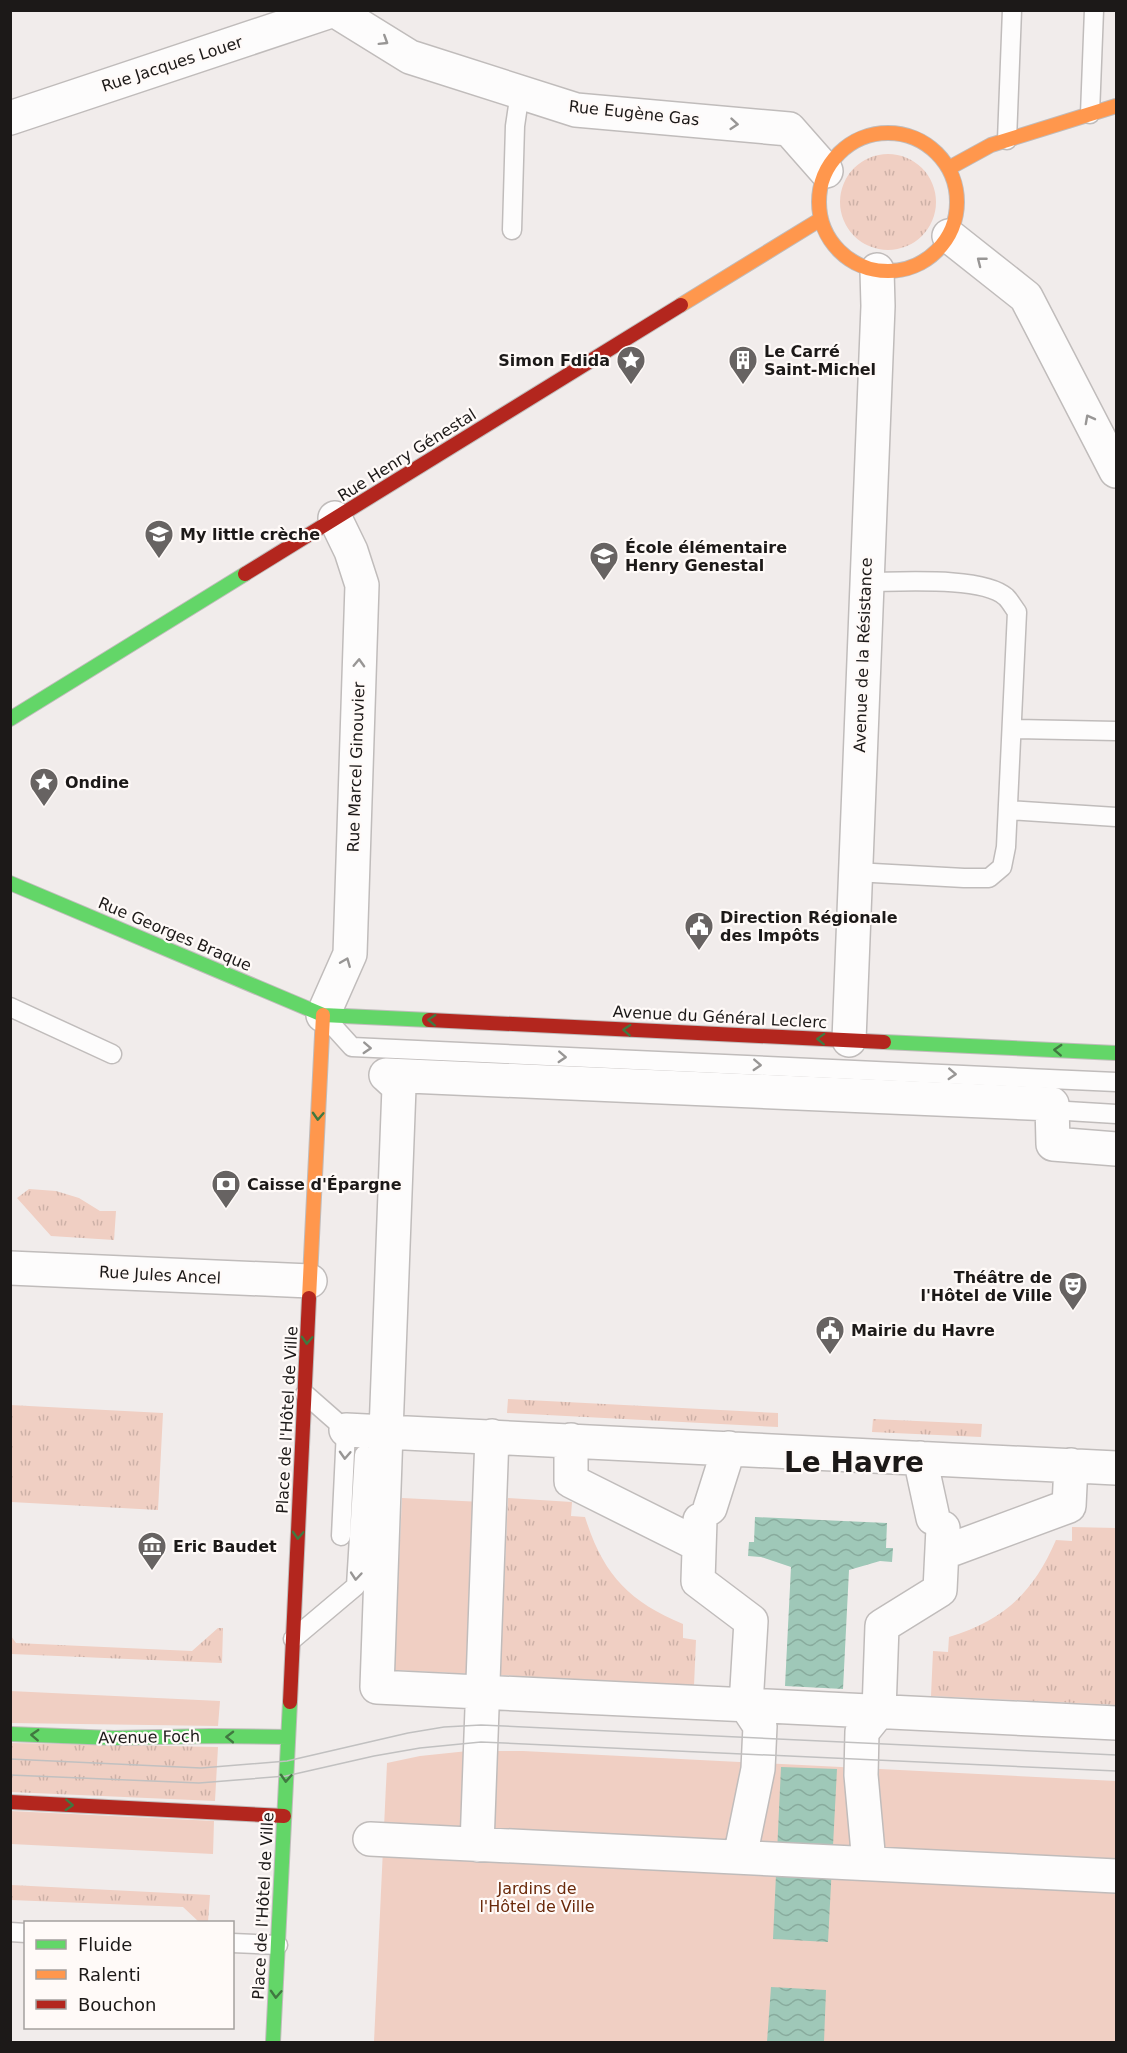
<svg xmlns="http://www.w3.org/2000/svg" width="1127" height="2053" font-family="'DejaVu Sans',sans-serif">
<style>
.grass{fill:url(#grass-tufts)}
.green{fill:#f0cfc3}
.water{fill:url(#water-waves)}
.lines{fill:none;stroke-linecap:round;stroke-linejoin:round}
.lane-casing{stroke:#c0bcbb;stroke-width:21}
.street-casing{stroke:#c0bcbb;stroke-width:36}
.fast-casing{stroke:#c0bcbb;stroke-width:16}
.slow-casing{stroke:#c0bcbb;stroke-width:16}
.jam-casing{stroke:#c0bcbb;stroke-width:16}
.lane{stroke:#fdfcfc;stroke-width:18}
.street{stroke:#fdfcfc;stroke-width:33}
.fast{stroke:#63d668;stroke-width:14}
.slow{stroke:#ff974d;stroke-width:14}
.jam{stroke:#b3261e;stroke-width:14}
.tram{stroke:#c1c0c0;stroke-width:1.5}
.oneway{stroke:#989695}
.oneway2{stroke:#407840}
.labels{text-anchor:middle;dominant-baseline:central;stroke-width:4.5;stroke-linejoin:round;paint-order:stroke}
.street-label{font-size:16px;fill:#1c1918;stroke:#fffaf8}
.poi-label{font-size:16px;font-weight:bold;fill:#1c1918;stroke:#fffaf8;text-anchor:start}
.park-label{font-size:16px;fill:#6a290a;stroke:#fffaf8}
.town-label{font-size:28px;font-weight:bold;fill:#1c1918;stroke:#fffaf8}
</style>
<defs>
<pattern id="grass-tufts" width="24" height="20" patternUnits="userSpaceOnUse" patternTransform="scale(1.5)"><rect width="24" height="20" fill="#f0cfc3"/><path d="M3 7l-1-3M5 7V3M7 7l1-3M15 17l-1-3M17 17v-4M19 17l1-3" fill="none" stroke="#cdb1a7"/></pattern>
<pattern id="water-waves" width="16" height="10" patternUnits="userSpaceOnUse" patternTransform="scale(1.5)"><rect width="16" height="10" fill="#9fc8b8"/><path d="M0 5q4-4 8 0t8 0" fill="none" stroke="#88ab9d"/></pattern>
</defs>
<rect width="100%" height="100%" fill="#f1eceb"/>
<path class="grass" d="M840 202a48 48 0 1 1 96 0a48 48 0 1 1-96 0Z
M29,1189L56,1191L79,1198L100,1211H116L114,1240L51,1236L17,1198Z
M508,1399L778,1413V1427L507,1413Z
M10,1405L163,1413L158,1510L11,1502Z
M873,1419L982,1424L981,1437L872,1432Z
M508,1498L572,1502L571,1516L585,1517C603,1574 628,1601 683,1624V1638L696,1640L694,1686L500,1675Z
M1072,1527L1116,1528V1705L931,1696L933,1651L948,1652L949,1637C1004,1620 1033,1593 1056,1540L1072,1541Z
M218,1628H223L222,1663L11,1654V1636L16,1643L192,1651Z
M11,1743L218,1747L215,1801L11,1792Z
M11,1885L210,1895L208,1922H199L183,1907L11,1900Z"/>
<path class="green" d="M402,1498L482,1502L474,1674L394,1670Z
M10,1691L220,1701L218,1726L11,1723Z
M468,1751H523L1116,1781V2042H374L387,1763L420,1756Z
M10,1811L214,1821L213,1854L11,1844Z"/>
<path class="water" d="M755,1517L887,1523L886,1548H893L892,1562L880,1561L849,1570L843,1689L785,1686L791,1567L761,1557L748,1556L749,1542H754Z
M781,1767L837,1769L828,1942L773,1939Z
M771,1987L826,1990L824,2042H767Z"/>
<g class="lines">
<g class="lane-casing">
<path id="lane" d="M1090,114L1094,10
M1007,140L1012,10
M512,230L515,126L520,92
M1012,729L1116,731
M1008,810L1116,817
M855,872L964,878H989L1002,867L1006,847L1017,612C1014,608 1010,601 1006,597C983,576 898,582 866,582
M10,1007L112,1054
M323,1015L352,1047L1116,1082
M1067,1111L1116,1114
M305,1394L346,1430L341,1536
M293,1639L356,1586L364,1455
M10,1932L26,1933
M232,1943L278,1945"/>
</g>
<g class="street-casing">
<path id="street" d="M334,10L410,57L576,110L789,129L826,171
M10,118L334,10
M949,236L1026,297L1116,471
M323,1015L350,954L362,585L351,551L335,518
M849,1040L878,306L877,270
M386,1075L1052,1104L1053,1144L1116,1149
M10,1268L310,1281
M346,1430L386,1432L399,1087L386,1075
M571,1440V1481L699,1545
M920,1458L933,1518
M1116,1468L386,1432L377,1687L1116,1723
M710,1508L729,1448
M700,1520L698,1581L751,1621L746,1705L760,1726L758,1769L740,1857
M942,1553L1069,1506L1071,1465
M370,1839L1116,1876
M477,1845L492,1436
M869,1863L861,1775L862,1732L879,1711L882,1626L940,1590L943,1528"/>
</g>
<g class="fast-casing">
<path id="fast" d="M10,719L245,574
M10,883L323,1015L429,1020
M884,1042L1116,1053
M10,1734L114,1738L210,1736L288,1737
M273,2042L290,1702"/>
</g>
<g class="slow-casing">
<path id="slow" d="M819 202a69 69 0 1 1 138 0a69 69 0 1 1-138 0Z
M949,168L991,145L1116,106
M681,305L821,219
M309,1298L323,1015"/>
</g>
<g class="jam-casing">
<path id="jam" d="M245,574L681,305
M429,1020L884,1042
M290,1702L309,1298
M10,1802L284,1816"/>
</g>
<use href="#lane" class="lane"/>
<use href="#street" class="street"/>
<use href="#fast" class="fast"/>
<use href="#slow" class="slow"/>
<use href="#jam" class="jam"/>
<path class="tram" d="M10,1759L201,1768L287,1761L408,1733L444,1727L481,1725L1116,1755
M10,1775L199,1783L286,1776L374,1756L420,1748L481,1742L1116,1771"/>
</g>
<defs><path id="oneway-chevron" d="M-2-3.5L2.5 0L-2 3.5" fill="none" stroke-width="1.6" stroke-linecap="round" stroke-linejoin="round" transform="scale(1.5)"/></defs>
<g class="oneway">
<use href="#oneway-chevron" transform="translate(384 41) rotate(32)"/>
<use href="#oneway-chevron" transform="translate(734 124) rotate(5)"/>
<use href="#oneway-chevron" transform="translate(981 261) rotate(-142)"/>
<use href="#oneway-chevron" transform="translate(1089 419) rotate(-118)"/>
<use href="#oneway-chevron" transform="translate(359 663) rotate(-88)"/>
<use href="#oneway-chevron" transform="translate(346 962) rotate(-68)"/>
<use href="#oneway-chevron" transform="translate(367 1048) rotate(3)"/>
<use href="#oneway-chevron" transform="translate(562 1057) rotate(3)"/>
<use href="#oneway-chevron" transform="translate(757 1065) rotate(3)"/>
<use href="#oneway-chevron" transform="translate(952 1074) rotate(3)"/>
<use href="#oneway-chevron" transform="translate(345 1455) rotate(93)"/>
<use href="#oneway-chevron" transform="translate(356 1576) rotate(95)"/>
</g>
<g class="oneway2">
<use href="#oneway-chevron" transform="translate(432 1020) rotate(-177)"/>
<use href="#oneway-chevron" transform="translate(627 1030) rotate(-177)"/>
<use href="#oneway-chevron" transform="translate(821 1039) rotate(-178)"/>
<use href="#oneway-chevron" transform="translate(1058 1050) rotate(-177)"/>
<use href="#oneway-chevron" transform="translate(318 1116) rotate(93)"/>
<use href="#oneway-chevron" transform="translate(307 1340) rotate(93)"/>
<use href="#oneway-chevron" transform="translate(298 1535) rotate(93)"/>
<use href="#oneway-chevron" transform="translate(35 1735) rotate(-177)"/>
<use href="#oneway-chevron" transform="translate(230 1737) rotate(-179)"/>
<use href="#oneway-chevron" transform="translate(286 1778) rotate(93)"/>
<use href="#oneway-chevron" transform="translate(69 1805) rotate(3)"/>
<use href="#oneway-chevron" transform="translate(276 1994) rotate(93)"/>
</g>
<defs>
<g id="sight-pin" transform="scale(1.5)"><path d="M0 17L-7.5 6A9.5 9.5 0 1 1 7.5 6Z" fill="#676362" stroke="#fffaf8"/><path d="M0-6L1.8-2.2L6-1.7L2.9 1.2L3.7 5.4L0 3.3L-3.7 5.4L-2.9 1.2L-6-1.7L-1.8-2.2Z" fill="#fff"/></g>
<g id="building-pin" transform="scale(1.5)"><path d="M0 17L-7.5 6A9.5 9.5 0 1 1 7.5 6Z" fill="#676362" stroke="#fffaf8"/><path d="M-4-6H4V6H1V3H-1V6H-4ZM-2.5-4.3h1.7v1.8h-1.7ZM.8-4.3h1.7v1.8H.8ZM-2.5-1h1.7V.8h-1.7ZM.8-1h1.7V.8H.8Z" fill="#fff"/></g>
<g id="school-pin" transform="scale(1.5)"><path d="M0 17L-7.5 6A9.5 9.5 0 1 1 7.5 6Z" fill="#676362" stroke="#fffaf8"/><path d="M0-5L7-2L0 1L-7-2ZM-4 1L0 2.5L4 1V4Q0 6-4 4Z" fill="#fff"/></g>
<g id="civic-pin" transform="scale(1.5)"><path d="M0 17L-7.5 6A9.5 9.5 0 1 1 7.5 6Z" fill="#676362" stroke="#fffaf8"/><path d="M-.6-6.5H3V-4.5H.6V-3L4-1V1h2V6H-6V1h2V-1L-.6-3ZM-1.2 2.5V6h2.4V2.5Z" fill="#fff"/></g>
<g id="bank-pin" transform="scale(1.5)"><path d="M0 17L-7.5 6A9.5 9.5 0 1 1 7.5 6Z" fill="#676362" stroke="#fffaf8"/><path d="M-6-4H6V4H-6ZM0-2.3a2.3 2.3 0 1 0 0 4.6a2.3 2.3 0 1 0 0-4.6Z" fill="#fff"/></g>
<g id="theatre-pin" transform="scale(1.5)"><path d="M0 17L-7.5 6A9.5 9.5 0 1 1 7.5 6Z" fill="#676362" stroke="#fffaf8"/><path d="M-5-5.5Q0-4 5-5.5V0Q5 5 0 6Q-5 5-5 0ZM-3.3-2.5H-1v1.5H-3.3ZM1-2.5H3.3v1.5H1ZM-2.8 1Q0 5.5 2.8 1Z" fill="#fff"/></g>
<g id="museum-pin" transform="scale(1.5)"><path d="M0 17L-7.5 6A9.5 9.5 0 1 1 7.5 6Z" fill="#676362" stroke="#fffaf8"/><path d="M0-6L6-3V-2H-6V-3ZM-5-1h2V3h-2ZM-1-1h2V3h-2ZM3-1h2V3H3ZM-6 4H6V6H-6Z" fill="#fff"/></g>
</defs>
<g fill-rule="evenodd">
<use href="#sight-pin" x="631" y="360"/>
<use href="#building-pin" x="743" y="360"/>
<use href="#school-pin" x="159" y="534"/>
<use href="#school-pin" x="604" y="556"/>
<use href="#sight-pin" x="44" y="782"/>
<use href="#civic-pin" x="699" y="926"/>
<use href="#bank-pin" x="226" y="1184"/>
<use href="#theatre-pin" x="1073" y="1286"/>
<use href="#civic-pin" x="830" y="1330"/>
<use href="#museum-pin" x="152" y="1546"/>
</g>
<g class="labels">
<g class="street-label">
<text transform="translate(172 64) rotate(-18)">Rue Jacques Louer</text>
<text transform="translate(634 113) rotate(6)">Rue Eugène Gas</text>
<text transform="translate(407 455) rotate(-32)">Rue Henry Génestal</text>
<text transform="translate(863 655) rotate(-88)">Avenue de la Résistance</text>
<text transform="translate(356 767) rotate(-88)">Rue Marcel Ginouvier</text>
<text transform="translate(175 934) rotate(23)">Rue Georges Braque</text>
<text transform="translate(720 1017) rotate(3)">Avenue du Général Leclerc</text>
<text transform="translate(160 1275) rotate(3)">Rue Jules Ancel</text>
<text transform="translate(287 1420) rotate(-87)">Place de l'Hôtel de Ville</text>
<text transform="translate(149 1737) rotate(-1)">Avenue Foch</text>
<text transform="translate(263 1906) rotate(-87)">Place de l'Hôtel de Ville</text>
</g>
<g class="poi-label">
<text x="764" y="351">Le Carré<tspan x="764" dy="18">Saint-Michel</tspan></text>
<text x="610" y="360" text-anchor="end">Simon Fdida</text>
<text x="180" y="534">My little crèche</text>
<text x="625" y="547">École élémentaire<tspan x="625" dy="18">Henry Genestal</tspan></text>
<text x="65" y="782">Ondine</text>
<text x="720" y="917">Direction Régionale<tspan x="720" dy="18">des Impôts</tspan></text>
<text x="247" y="1184">Caisse d'Épargne</text>
<text x="1052" y="1277" text-anchor="end">Théâtre de<tspan x="1052" dy="18">l'Hôtel de Ville</tspan></text>
<text x="851" y="1330">Mairie du Havre</text>
<text x="173" y="1546">Eric Baudet</text>
</g>
<g class="park-label">
<text x="537" y="1888">Jardins de<tspan x="537" dy="18">l'Hôtel de Ville</tspan></text>
</g>
<g class="town-label">
<text x="854" y="1462">Le Havre</text>
</g>
</g>
<rect width="1127" height="2053" fill="none" stroke="#1c1918" stroke-width="24"/>
<rect x="24" y="1921" width="210" height="108" fill="#fffaf8" stroke="#a4a09e" stroke-width="1.5"/>
<rect x="36" y="1940" width="30" height="9" fill="#63d668" stroke="#a4a09e" stroke-width="1.5"/>
<text x="78" y="1951" font-size="18" fill="#1c1918">Fluide</text>
<rect x="36" y="1970" width="30" height="9" fill="#ff974d" stroke="#a4a09e" stroke-width="1.5"/>
<text x="78" y="1981" font-size="18" fill="#1c1918">Ralenti</text>
<rect x="36" y="2000" width="30" height="9" fill="#b3261e" stroke="#a4a09e" stroke-width="1.5"/>
<text x="78" y="2011" font-size="18" fill="#1c1918">Bouchon</text>
</svg>
